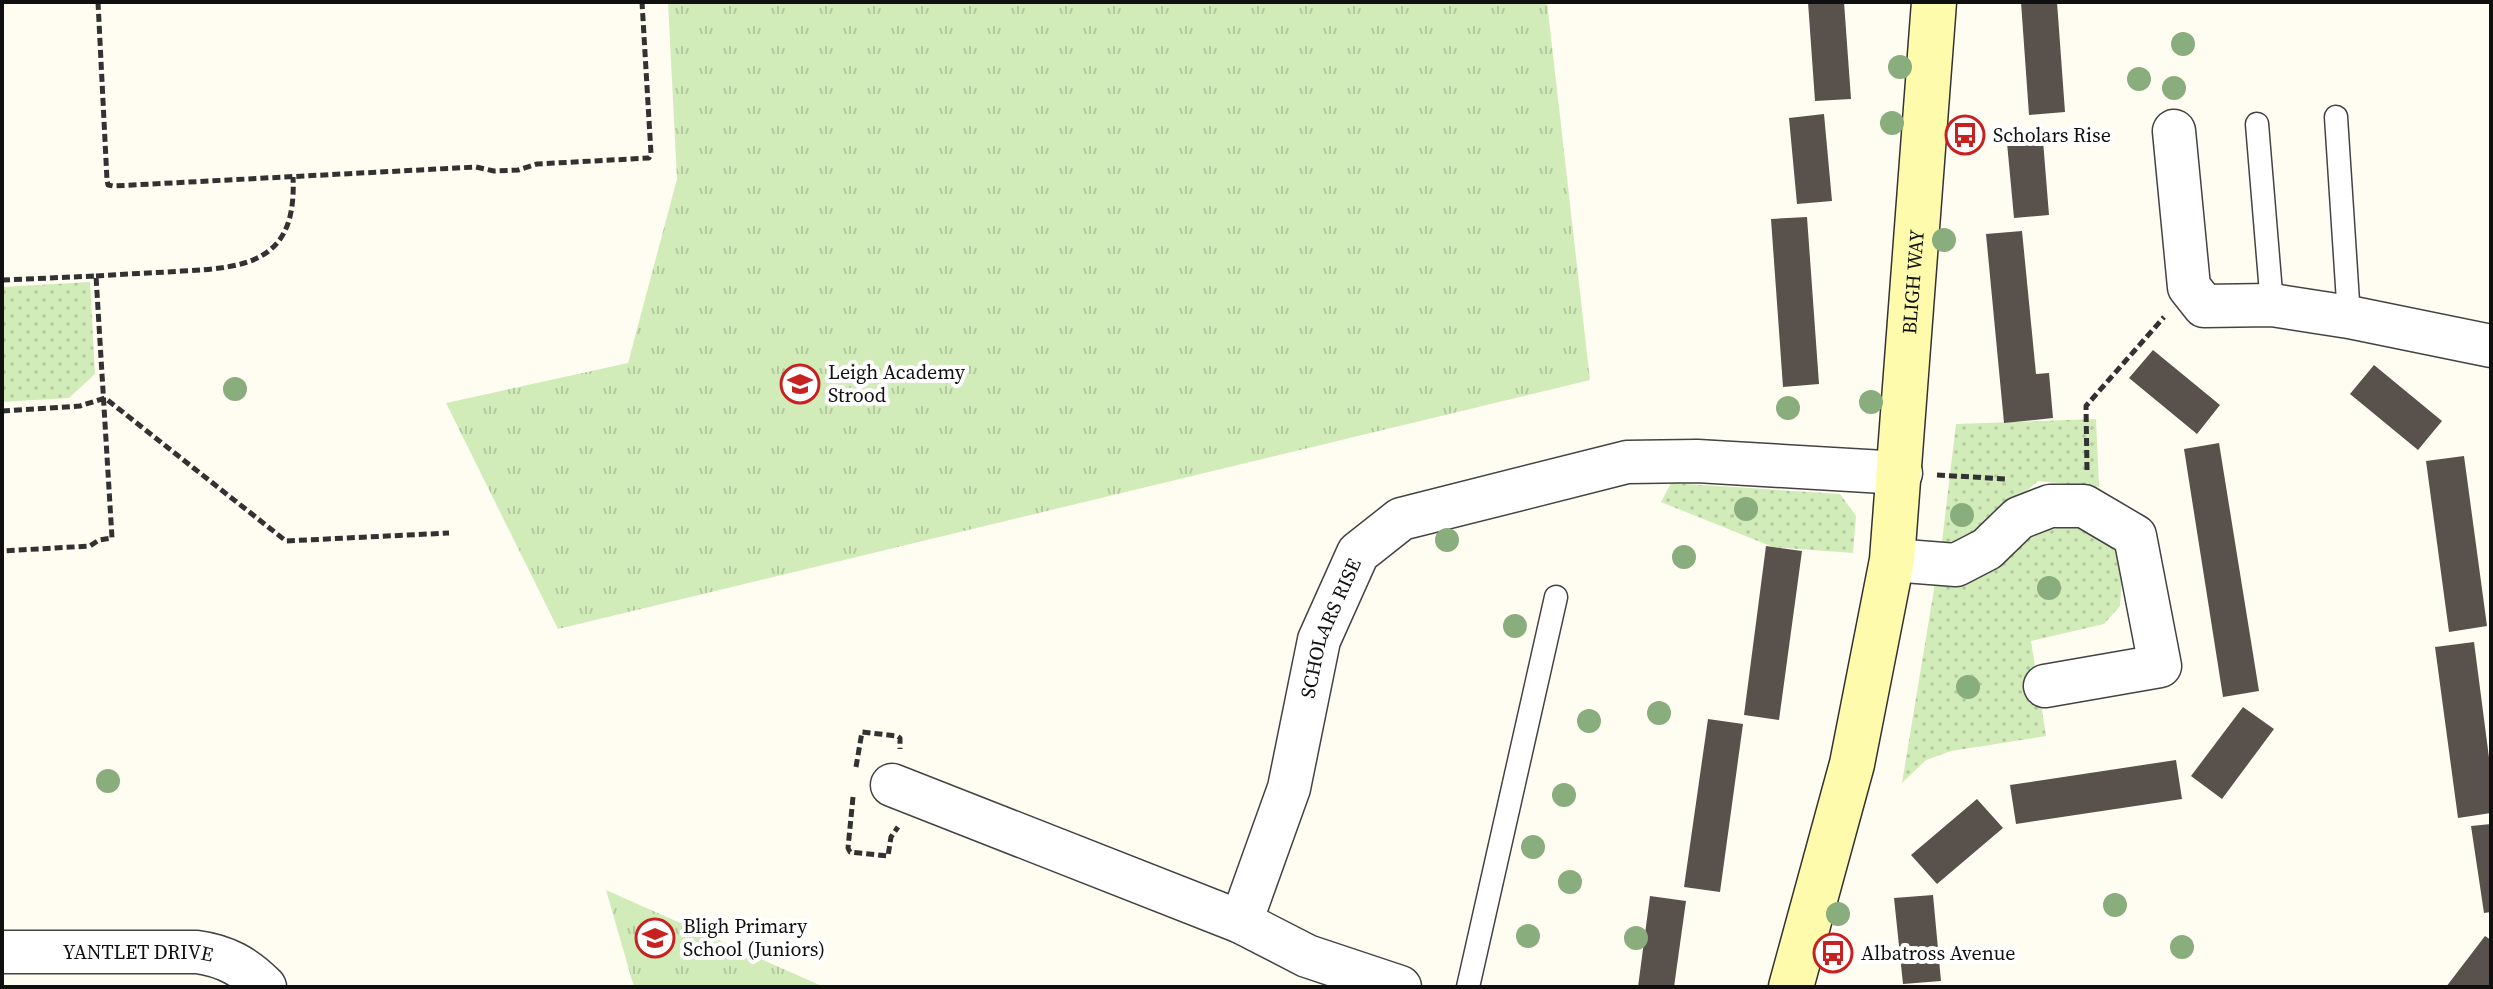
<svg xmlns="http://www.w3.org/2000/svg" width="2493" height="989" font-family="'Source Serif 4',serif">
<style>
.grass{fill:url(#grass-dots)}
.park{fill:url(#park-tufts)}
.building{fill:#59514b}
.lines{fill:none;stroke-linecap:round;stroke-linejoin:round}
.lane-casing{stroke:#434343;stroke-width:25}
.street-casing{stroke:#434343;stroke-width:45}
.secondary-casing{stroke:#323232;stroke-width:47}
.path{stroke:#323232;stroke-width:5;stroke-dasharray:8 4;stroke-linecap:butt}
.lane{stroke:#fff;stroke-width:22}
.street{stroke:#fff;stroke-width:42}
.secondary{stroke:#fffbad;stroke-width:44}
.tree{fill:#89ad7c}
.labels{text-anchor:middle;dominant-baseline:central;stroke-width:8;stroke-linejoin:round;paint-order:stroke}
.poi-label{font-size:20px;fill:#101010;stroke:#fff;text-anchor:start}
.street-label{font-size:20px;fill:#101010;stroke:#fff}
</style>
<defs>
<pattern id="grass-dots" width="8" height="8" patternUnits="userSpaceOnUse" patternTransform="scale(2)"><rect width="8" height="8" fill="#d1ecb9"/><path d="M2 2h.1M6 6h.1" fill="none" stroke="#b2c99e" stroke-width="1.8" stroke-linecap="round"/></pattern>
<pattern id="park-tufts" width="24" height="20" patternUnits="userSpaceOnUse" patternTransform="scale(2)"><rect width="24" height="20" fill="#d1ecb9"/><path d="M3 7l-1-3M5 7V3M7 7l1-3M15 17l-1-3M17 17v-4M19 17l1-3" fill="none" stroke="#b2c99e"/></pattern>
</defs>
<rect width="100%" height="100%" fill="#fffdf2"/>
<path class="grass" d="M90,282L95,374L69,398L2,402V287Z
M2096,419L2099,487L2038,481L1977,534L1941,550L1956,424Z
M1671,483L1840,494L1856,516L1853,553L1773,547L1661,502Z
M2076,525L2115,547L2123,565L2120,606L2104,624L2031,641L2046,736L1951,751L1926,760L1902,783L1935,583L1974,580L1989,573L2025,534Z"/>
<path class="park" d="M668,2H1547L1590,380L558,629L446,403L628,363L677,179Z
M606,890L824,987H634Z"/>
<path class="building" d="M1808,2H1844L1851,99L1815,101Z
M2021,2H2057L2065,112L2029,115Z
M1824,114L1832,201L1797,204L1789,118Z
M2042,128L2049,215L2014,218L2006,132Z
M1807,217L1819,384L1783,387L1771,219Z
M2022,231L2036,374L2049,373L2053,418L2004,423L1986,234Z
M2153,350L2220,405L2197,434L2129,378Z
M2374,365L2442,421L2418,450L2350,394Z
M2219,443L2259,691L2223,697L2184,449Z
M2464,456L2487,626L2449,632L2426,461Z
M1766,546L1802,551L1779,720L1744,715Z
M2474,642L2491,773V813L2458,818L2435,647Z
M2243,707L2274,729L2222,799L2191,776Z
M1708,719L1743,724L1720,892L1684,887Z
M2176,760L2182,799L2016,824L2010,785Z
M1977,799L2003,828L1937,884L1911,855Z
M2491,824V912L2484,913L2471,826Z
M1933,895L1941,981L1903,984L1894,898Z
M1650,896L1686,901L1674,987H1638Z
M2485,936L2491,940V987H2446Z"/>
<g class="lines">
<g class="lane-casing">
<path id="lane" d="M2336,117L2349,317
M2257,124L2272,305
M1468,987L1556,597"/>
</g>
<g class="street-casing">
<g id="street">
<path d="M2174,131L2189,287L2204,306L2272,305L2349,317L2491,346"/>
<path d="M1892,560L1956,565L1987,549L2019,518L2050,506H2084L2135,536L2160,666L2045,686"/>
<path d="M892,785L1241,922L1307,956L1400,987"/>
<path id="s1" d="M1241,922L1289,788L1319,640L1358,553L1401,519L1627,462L1697,461L1901,473"/>
<path id="s2" d="M2,952H197C226,956 245,967 265,987"/>
</g>
</g>
<g class="secondary-casing">
<g id="secondary">
<path id="s3" d="M1791,987L1852,764L1892,560L1934,2"/>
</g>
</g>
<path class="path" d="M98,2L107,180L108,185L113,186L476,167L494,171L518,170L537,164L649,158L651,154L642,2
M96,276C125,274 153,273 182,271C250,268 297,260 293,177
M2,280L96,276L112,538L99,540L90,546L2,551
M2,411L80,406L105,398L286,541L449,533
M2087,470L2086,406L2164,317
M1937,475L2007,479
M856,767L862,732L897,736L900,738V749
M853,797L848,848L850,852L888,856L891,837L898,827"/>
<use href="#lane" class="lane"/>
<use href="#street" class="street"/>
<use href="#secondary" class="secondary"/>
</g>
<g class="tree">
<circle cx="2183" cy="44" r="12"/>
<circle cx="1900" cy="67" r="12"/>
<circle cx="2139" cy="79" r="12"/>
<circle cx="2174" cy="88" r="12"/>
<circle cx="1892" cy="123" r="12"/>
<circle cx="1944" cy="240" r="12"/>
<circle cx="235" cy="389" r="12"/>
<circle cx="1871" cy="402" r="12"/>
<circle cx="1788" cy="408" r="12"/>
<circle cx="1746" cy="509" r="12"/>
<circle cx="1962" cy="515" r="12"/>
<circle cx="1447" cy="540" r="12"/>
<circle cx="1684" cy="557" r="12"/>
<circle cx="2049" cy="588" r="12"/>
<circle cx="1515" cy="626" r="12"/>
<circle cx="1968" cy="687" r="12"/>
<circle cx="1659" cy="713" r="12"/>
<circle cx="1589" cy="721" r="12"/>
<circle cx="108" cy="781" r="12"/>
<circle cx="1564" cy="795" r="12"/>
<circle cx="1533" cy="847" r="12"/>
<circle cx="1570" cy="882" r="12"/>
<circle cx="2115" cy="905" r="12"/>
<circle cx="1838" cy="914" r="12"/>
<circle cx="1528" cy="936" r="12"/>
<circle cx="1636" cy="938" r="12"/>
<circle cx="2182" cy="947" r="12"/>
</g>
<defs>
<g id="bus-ring" transform="scale(2)"><circle r="9.5" fill="#fff" stroke="#c72220" stroke-width="1.5"/><path d="M-5-6H5V4H4V6H2V4H-2V6H-4V4H-5ZM-3.5-4V0h7V-4ZM-3.5 1.2v1.5H-2V1.2ZM2 1.2v1.5H3.5V1.2Z" fill="#c72220"/></g>
<g id="school-ring" transform="scale(2)"><circle r="9.5" fill="#fff" stroke="#c72220" stroke-width="1.5"/><path d="M0-5L7-2L0 1L-7-2ZM-4 1L0 2.5L4 1V4Q0 6-4 4Z" fill="#c72220"/></g>
</defs>
<g fill-rule="evenodd">
<use href="#bus-ring" x="1965" y="135"/>
<use href="#school-ring" x="800" y="384"/>
<use href="#school-ring" x="655" y="938"/>
<use href="#bus-ring" x="1833" y="953"/>
</g>
<g class="labels">
<g class="poi-label">
<text x="1993" y="135">Scholars Rise</text>
<text x="828" y="372">Leigh Academy<tspan x="828" dy="23">Strood</tspan></text>
<text x="683" y="926">Bligh Primary<tspan x="683" dy="23">School (Juniors)</tspan></text>
<text x="1861" y="953">Albatross Avenue</text>
</g>
<g class="street-label">
<text stroke="none"><textPath href="#s3" startOffset="718">BLIGH WAY</textPath></text>
<text stroke="none"><textPath href="#s1" startOffset="308">SCHOLARS RISE</textPath></text>
<text stroke="none"><textPath href="#s2" startOffset="136">YANTLET DRIVE</textPath></text>
</g>
</g>
<rect width="2493" height="989" fill="none" stroke="#101010" stroke-width="8"/>
</svg>
